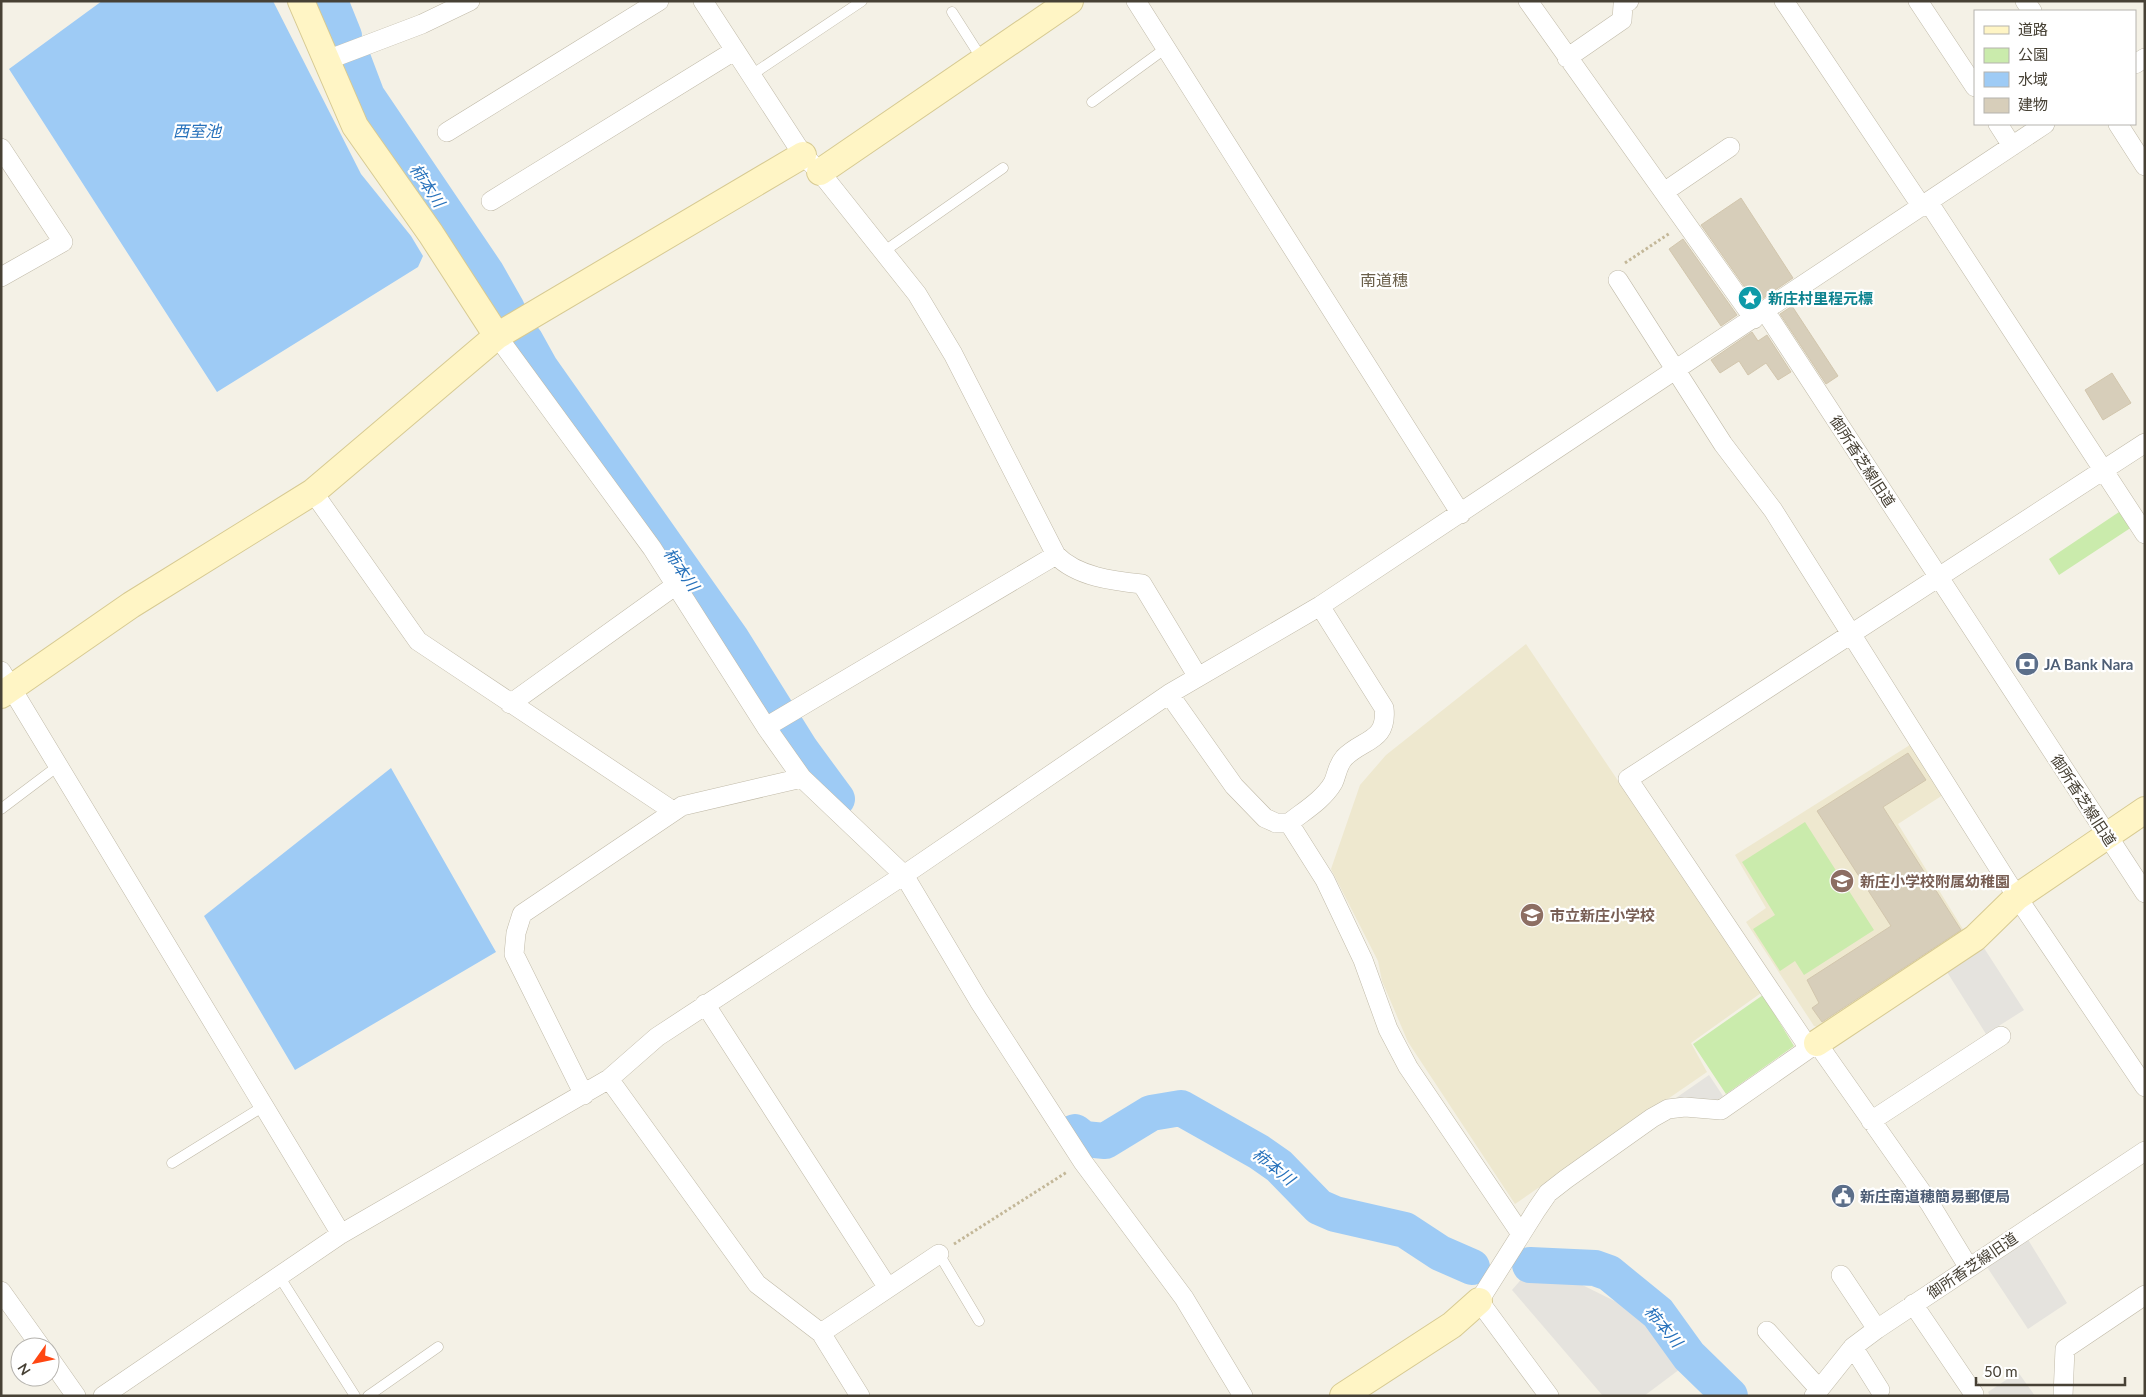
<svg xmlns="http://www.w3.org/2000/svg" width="2146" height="1397" font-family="Lato,'Noto Sans JP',sans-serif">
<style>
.education{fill:#eee8cf}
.green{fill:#caebac}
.parking{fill:#e5e3de}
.water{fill:#9ecbf5}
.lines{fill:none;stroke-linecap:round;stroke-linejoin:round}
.river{stroke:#9ecbf5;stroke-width:36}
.building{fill:#d7ceba;stroke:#d2c6ad}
.lane-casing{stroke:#c0baa8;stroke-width:11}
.street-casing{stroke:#c0baa8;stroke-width:20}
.secondary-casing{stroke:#d7ca92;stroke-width:28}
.path{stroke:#c3b798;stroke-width:3;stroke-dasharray:2.5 2.5;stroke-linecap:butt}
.lane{stroke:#fff;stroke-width:10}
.street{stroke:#fff;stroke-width:19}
.secondary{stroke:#fff5c5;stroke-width:26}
.labels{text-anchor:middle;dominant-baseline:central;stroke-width:4.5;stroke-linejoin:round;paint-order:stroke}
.culture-label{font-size:15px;font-weight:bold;fill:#0d838f;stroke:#fff;text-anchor:start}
.street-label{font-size:15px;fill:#474135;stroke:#fff}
.service-label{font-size:15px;font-weight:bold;fill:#4e5e75;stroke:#fff;text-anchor:start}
.education-label{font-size:15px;font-weight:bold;fill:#785e54;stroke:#fff;text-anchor:start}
.water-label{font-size:16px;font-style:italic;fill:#2671bb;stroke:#fff}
.neighbourhood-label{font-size:16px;fill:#6b604b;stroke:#fff}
</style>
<rect width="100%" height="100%" fill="#f4f1e6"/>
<path class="education" d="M1526,644L1761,993L1691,1043L1707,1072L1515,1204L1408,1042L1382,981L1378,961L1331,869L1360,785L1386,755Z
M1913,743L1946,793L1898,824L1966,934L1823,1029L1814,1026L1746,922L1766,908L1735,855Z"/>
<path class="green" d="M2122,510L2132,527L2059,575L2049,559Z
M1805,822L1874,930L1804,975L1795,961L1780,971L1753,929L1775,915L1742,862Z
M1763,995L1794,1046L1726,1094L1693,1044Z"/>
<path class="parking" d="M1984,948L2024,1010L1986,1034L1947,972Z
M1709,1075L1723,1096L1715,1102L1673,1100Z
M2027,1238L2067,1303L2028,1329L1987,1267Z
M1525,1275H1562L1647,1317L1684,1366L1644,1396H1603L1512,1290Z
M2018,1372L2035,1396H1990L1988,1392Z"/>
<path class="water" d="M102,1H273L361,174L411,236L423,256L418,267L217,392L9,69Z
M391,768L496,952L295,1070L204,916Z"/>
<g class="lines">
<path class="river" d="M330,1L344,36
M353,59L367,96L486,272L507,309
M525,340L540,367L731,638L801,750L837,799
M1075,1132L1084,1139L1105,1141L1151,1113L1181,1108L1259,1152L1279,1166L1319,1207L1335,1214L1405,1230L1440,1253L1472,1267
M1530,1265L1595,1268L1609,1273L1658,1313L1689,1356L1730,1396"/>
</g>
<path class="building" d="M1741,198L1793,278L1756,303L1701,225Z
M1683,239L1737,315L1721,326L1669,249Z
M1792,306L1838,376L1826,384L1780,314Z
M1752,332L1758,341L1767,335L1791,372L1778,380L1766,363L1748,375L1739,361L1720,373L1711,360Z
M2112,373L2131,403L2103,420L2085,390Z
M1908,753L1926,780L1883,807L1961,930L1822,1022L1812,1008L1819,1003L1807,980L1891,926L1817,811Z"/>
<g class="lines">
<g class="lane-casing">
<path id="lane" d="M952,12L982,59
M750,76L862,1
M1092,102L1166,48
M883,252L1003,168
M1,809L58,766
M172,1163L264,1106
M939,1254L979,1321
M279,1276L355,1396
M368,1396L438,1347"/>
</g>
<g class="street-casing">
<path id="street" d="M703,1L803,155L820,172L917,294L953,354L1056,555C1077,577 1114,581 1142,584L1198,677
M1136,1L1461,514
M1528,1L1754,319
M1784,1L1922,207
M1918,1L1975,87
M2025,1L2032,11
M1567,58L1622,20L1623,5L1629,1
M327,60L422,24L470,1
M2135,64L2145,58
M1998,124L2012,146
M2118,124L2145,166
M447,132L659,1
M1,148L63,242L1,277
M1664,192L1730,147
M491,201L734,51
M1929,203L2145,534
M1618,280L1723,444L1773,510L2017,897L2145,1087
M1765,311L2145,893
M497,336L652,548L766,727L802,778L904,875L979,1001L1083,1162L1184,1298L1243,1396
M313,492L418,641L673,811
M1320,606L1384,708C1388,742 1362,739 1344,758C1337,766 1337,775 1333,783C1323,800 1304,811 1289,823L1325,880L1363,960L1388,1029L1408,1067L1521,1234
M1,671L341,1234
M1169,694L1234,786L1265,818L1276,823H1289
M510,704L676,585
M766,727L1056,555
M705,1004L888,1288
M1809,1048L1628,779L2145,443
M609,1079L757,1284L821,1333L860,1396
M584,1095L514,954L516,933L522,914L682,806L802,778
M1871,1121L2001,1036
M1841,1275L1877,1329
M1,1291L41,1347
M1913,1304L1974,1394
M1767,1331L1819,1389
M821,1333L939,1254
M1853,1347L1880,1390
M50,1359L76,1396
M103,1396L341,1234L609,1079L657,1037L904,875L1169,694L1320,606L2045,124
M1549,1396L1479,1301L1537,1209L1548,1193L1566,1179L1652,1118L1668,1109L1685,1107L1721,1110L1817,1043L1930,1204L1969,1268
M1814,1396L1853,1347L1877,1329L2145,1151
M2063,1396L2065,1349L2145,1295"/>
</g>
<g class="secondary-casing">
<path id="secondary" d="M301,1L355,126L431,234L497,336
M820,172L1070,1
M1,695L131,605L313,492L497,336L803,155
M1817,1043L1975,938L2017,897L2145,810
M1343,1396L1452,1325L1479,1301"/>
</g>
<path class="path" d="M1625,263L1670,233
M954,1244L1067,1172"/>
<use href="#lane" class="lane"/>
<use href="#street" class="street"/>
<use href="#secondary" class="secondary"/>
</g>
<defs>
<g id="sight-disc" transform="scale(1.25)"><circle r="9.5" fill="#0f9aa8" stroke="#fff"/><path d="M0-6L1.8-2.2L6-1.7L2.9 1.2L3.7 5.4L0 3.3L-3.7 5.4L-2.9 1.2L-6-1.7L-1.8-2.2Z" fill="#fff"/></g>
<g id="bank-disc" transform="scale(1.25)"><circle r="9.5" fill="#5c6f8a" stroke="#fff"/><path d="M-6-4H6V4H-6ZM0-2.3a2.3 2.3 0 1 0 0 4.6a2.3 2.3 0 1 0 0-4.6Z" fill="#fff"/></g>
<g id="school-disc" transform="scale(1.25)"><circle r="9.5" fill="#8d6e63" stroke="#fff"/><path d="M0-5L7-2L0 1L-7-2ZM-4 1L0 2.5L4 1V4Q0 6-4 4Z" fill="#fff"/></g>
<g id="civic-disc" transform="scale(1.25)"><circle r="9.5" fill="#5c6f8a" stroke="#fff"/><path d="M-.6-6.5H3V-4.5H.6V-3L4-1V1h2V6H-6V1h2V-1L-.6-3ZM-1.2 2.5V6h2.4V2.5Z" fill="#fff"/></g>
</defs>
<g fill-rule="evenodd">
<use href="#sight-disc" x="1750" y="298"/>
<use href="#bank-disc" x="2027" y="664"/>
<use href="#school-disc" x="1842" y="881"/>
<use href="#school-disc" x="1532" y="915"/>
<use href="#civic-disc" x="1843" y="1196"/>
</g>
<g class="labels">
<g class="culture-label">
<text x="1768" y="298">新庄村里程元標</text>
</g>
<g class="street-label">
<text transform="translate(1863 461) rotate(57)">御所香芝線旧道</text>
<text transform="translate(2084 800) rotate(57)">御所香芝線旧道</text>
<text transform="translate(1972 1265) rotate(-34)">御所香芝線旧道</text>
</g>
<g class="service-label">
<text x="2044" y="664">JA Bank Nara</text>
<text x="1860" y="1196">新庄南道穂簡易郵便局</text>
</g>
<g class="education-label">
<text x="1860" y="881">新庄小学校附属幼稚園</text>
<text x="1550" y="915">市立新庄小学校</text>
</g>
<g class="water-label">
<text x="197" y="130">西室池</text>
<text transform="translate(428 185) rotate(56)">柿本川</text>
<text transform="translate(682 569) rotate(55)">柿本川</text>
<text transform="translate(1274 1166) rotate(39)">柿本川</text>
<text transform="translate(1664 1326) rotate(50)">柿本川</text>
</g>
<g class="neighbourhood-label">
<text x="1384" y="279">南道穗</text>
</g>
</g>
<rect width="2146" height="1397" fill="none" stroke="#474135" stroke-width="5"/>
<rect x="1974" y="10" width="162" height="115" fill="#ffffff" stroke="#b5b3ae"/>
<rect x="1984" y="26" width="25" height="8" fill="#fff5c5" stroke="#b5b3ae"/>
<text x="2018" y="35" font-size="15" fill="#474135">道路</text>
<rect x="1984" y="48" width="25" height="15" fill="#caebac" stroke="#b5b3ae"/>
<text x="2018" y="60" font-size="15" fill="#474135">公園</text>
<rect x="1984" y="72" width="25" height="15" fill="#9ecbf5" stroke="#b5b3ae"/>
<text x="2018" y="85" font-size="15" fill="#474135">水域</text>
<rect x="1984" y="98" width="25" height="15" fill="#d7ceba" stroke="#b5b3ae"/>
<text x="2018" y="110" font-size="15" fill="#474135">建物</text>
<g transform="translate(35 1362) rotate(237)"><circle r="24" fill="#ffffff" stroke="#b5b3ae"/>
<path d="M0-4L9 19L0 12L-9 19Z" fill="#ff4712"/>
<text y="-8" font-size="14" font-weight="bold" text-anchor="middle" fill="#474135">N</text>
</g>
<path d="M1976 1377v8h149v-8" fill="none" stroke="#474135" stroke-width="2.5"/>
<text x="1984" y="1377" font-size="15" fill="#474135" stroke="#ffffff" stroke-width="4" paint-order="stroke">50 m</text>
</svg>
